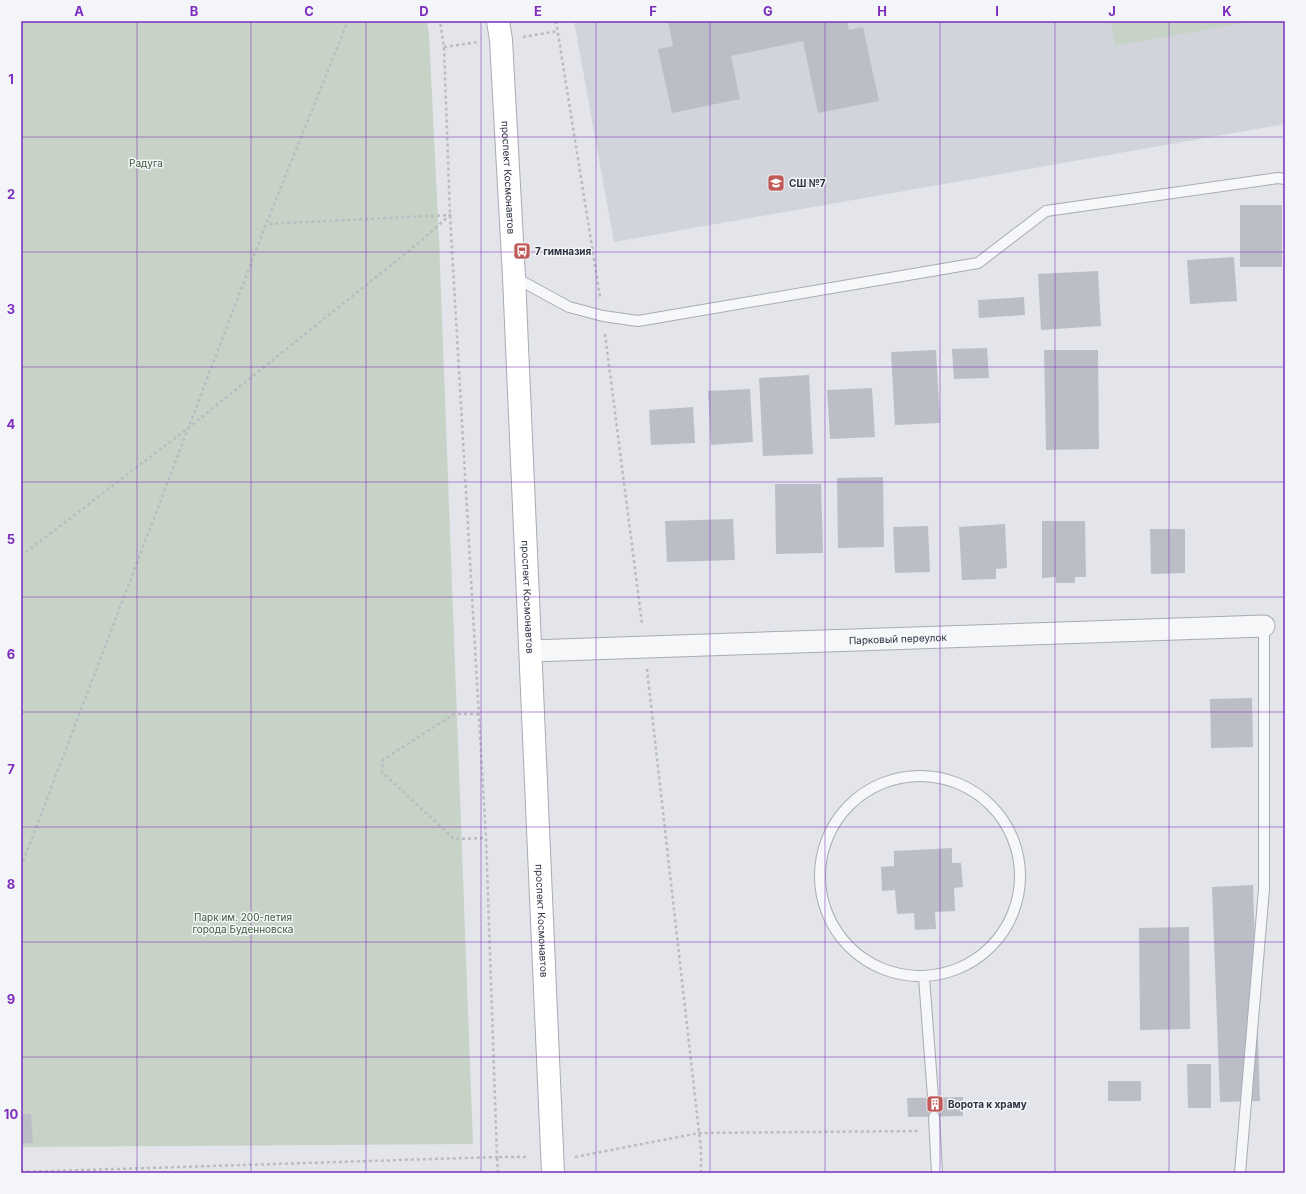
<svg xmlns="http://www.w3.org/2000/svg" width="1306" height="1194" font-family="Inter,sans-serif">
<style>
.built{fill:#d2d4dc}
.green{fill:#c7d3c6}
.building{fill:#bcbec7}
.lines{fill:none;stroke-linecap:round;stroke-linejoin:round}
.lane-casing{stroke:#a9abb4;stroke-width:12}
.street-casing{stroke:#a9abb4;stroke-width:23}
.secondary-casing{stroke:#a9abb4;stroke-width:24}
.path{stroke:#babcc2;stroke-width:2.5;stroke-dasharray:3 3;stroke-linecap:butt}
.lane{stroke:#f6f7f9;stroke-width:10}
.street{stroke:#f6f7f9;stroke-width:21}
.secondary{stroke:#fff;stroke-width:22}
.grid{fill:none;stroke:#7b2cbf;stroke-width:1;stroke-opacity:0.55}
.labels{text-anchor:middle;dominant-baseline:central;stroke-width:3;stroke-linejoin:round;paint-order:stroke}
.park-label{font-size:10px;fill:#3d5b3c;stroke:#f3f5f8}
.street-label{font-size:10px;fill:#2d3141;stroke:#f3f5f8}
.poi-label{font-size:10px;font-weight:bold;fill:#2d3141;stroke:#f3f5f8;text-anchor:start}
.neatline{fill:none;stroke:#7b2cbf;stroke-width:1.5}
.grid-label{font-size:13px;text-anchor:middle;font-weight:bold;fill:#7b2cbf}
</style>
<rect width="100%" height="100%" fill="#e4e5ea"/>
<path class="built" d="M574,21H1285V124L614,242Z"/>
<path class="green" d="M21,21H427L429,34L439,239L473,1144L21,1147Z
M1110,21H1254L1115,46Z"/>
<path class="building" d="M668,21H847L849,30L863,27L879,101L818,113L803,41L731,56L740,99L672,113L658,49L673,46Z
M1240,205H1282V267H1240Z
M1234,257L1237,301L1190,304L1187,260Z
M1098,271L1101,326L1041,330L1038,274Z
M1024,297L1025,315L979,318L978,300Z
M987,348L989,378L954,379L952,349Z
M936,350L940,423L895,425L891,352Z
M1044,350H1098L1099,449L1046,450Z
M809,375L813,454L763,456L759,378Z
M872,388L875,437L830,439L827,390Z
M750,389L753,442L711,445L708,391Z
M693,407L695,443L651,445L649,410Z
M883,477L884,547L838,548L837,478Z
M775,484H821L823,553L776,554Z
M733,519L735,560L667,562L665,521Z
M1042,521H1085L1086,577H1075V583H1056V577L1042,578Z
M1005,524L1007,568L996,569V579L962,580L959,527Z
M928,526L930,572L895,573L893,527Z
M1150,529H1185V573L1151,574Z
M1252,698L1253,747L1211,748L1210,699Z
M952,848V863H961L963,887L954,888L955,911L935,912L936,929L915,930L914,913L897,914L895,890L882,891L881,867L894,866V851Z
M1253,885L1260,1101L1220,1102L1212,887Z
M1189,927L1190,1029L1140,1030L1139,928Z
M1187,1064H1211V1108H1188Z
M1108,1081H1141V1101H1108Z
M963,1097V1116L908,1117L907,1098Z
M21,1114H31L33,1143L21,1144Z"/>
<g class="lines">
<g class="lane-casing">
<path id="lane" d="M514,277L569,307L603,316L638,321L978,263L1046,211L1278,178L1285,179
M820 876a100 100 0 1 1 200 0a100 100 0 1 1-200 0Z
M924,977L933,1097
M934,1117L937,1173
M1240,1173L1264,889V626"/>
</g>
<g class="street-casing">
<g id="street">
<path id="s1" d="M531,651L1264,626"/>
</g>
</g>
<g class="secondary-casing">
<g id="secondary">
<path id="s2" d="M498,21L501,40L514,277L553,1173"/>
</g>
</g>
<path class="path" d="M556,21L600,297
M523,37L558,31
M444,47L478,42
M605,334L642,624
M21,556L188,428L421,241L450,215L266,224
M647,669L701,1150V1173
M479,714H454L383,760L382,772L454,839L486,838
M21,867L266,224L348,21
M575,1157L699,1133L918,1131
M21,1172L497,1157L486,838L450,215L444,47L440,21
M498,1173L497,1157H527"/>
<use href="#lane" class="lane"/>
<use href="#street" class="street"/>
<use href="#secondary" class="secondary"/>
</g>
<path class="grid" d="M137,21V1173M251,21V1173M366,21V1173M481,21V1173M596,21V1173M710,21V1173M825,21V1173M940,21V1173M1055,21V1173M1169,21V1173M21,137H1285M21,252H1285M21,367H1285M21,482H1285M21,597H1285M21,712H1285M21,827H1285M21,942H1285M21,1057H1285"/>
<defs>
<g id="school-square" transform="scale(0.9)"><rect x="-9" y="-9" width="18" height="18" rx="4" fill="#c05958" stroke="#f3f5f8"/><path d="M0-5L7-2L0 1L-7-2ZM-4 1L0 2.5L4 1V4Q0 6-4 4Z" fill="#fff"/></g>
<g id="bus-square" transform="scale(0.9)"><rect x="-9" y="-9" width="18" height="18" rx="4" fill="#c05958" stroke="#f3f5f8"/><path d="M-5-6H5V4H4V6H2V4H-2V6H-4V4H-5ZM-3.5-4V0h7V-4ZM-3.5 1.2v1.5H-2V1.2ZM2 1.2v1.5H3.5V1.2Z" fill="#fff"/></g>
<g id="building-square" transform="scale(0.9)"><rect x="-9" y="-9" width="18" height="18" rx="4" fill="#c05958" stroke="#f3f5f8"/><path d="M-4-6H4V6H1V3H-1V6H-4ZM-2.5-4.3h1.7v1.8h-1.7ZM.8-4.3h1.7v1.8H.8ZM-2.5-1h1.7V.8h-1.7ZM.8-1h1.7V.8H.8Z" fill="#fff"/></g>
</defs>
<g fill-rule="evenodd">
<use href="#school-square" x="776" y="183"/>
<use href="#bus-square" x="522" y="251"/>
<use href="#building-square" x="935" y="1104"/>
</g>
<g class="labels">
<g class="park-label">
<text x="146" y="163">Радуга</text>
<text x="243" y="917">Парк им. 200-летия<tspan x="243" dy="12">города Буденновска</tspan></text>
</g>
<g class="street-label">
<text stroke="none"><textPath href="#s2" startOffset="157">проспект Космонавтов</textPath></text>
<text stroke="none"><textPath href="#s2" startOffset="577">проспект Космонавтов</textPath></text>
<text stroke="none"><textPath href="#s1" startOffset="367">Парковый переулок</textPath></text>
<text stroke="none"><textPath href="#s2" startOffset="901">проспект Космонавтов</textPath></text>
</g>
<g class="poi-label">
<text x="789" y="183">СШ №7</text>
<text x="535" y="251">7 гимназия</text>
<text x="948" y="1104">Ворота к храму</text>
</g>
</g>
<rect width="1306" height="1194" fill="none" stroke="#f3f5f8" stroke-width="44"/>
<rect x="22" y="22" width="1262" height="1150" class="neatline"/>
<g class="grid-label">
<text x="79" y="16">A</text>
<text x="194" y="16">B</text>
<text x="309" y="16">C</text>
<text x="424" y="16">D</text>
<text x="538" y="16">E</text>
<text x="653" y="16">F</text>
<text x="768" y="16">G</text>
<text x="882" y="16">H</text>
<text x="997" y="16">I</text>
<text x="1112" y="16">J</text>
<text x="1227" y="16">K</text>
<text x="11" y="84">1</text>
<text x="11" y="199">2</text>
<text x="11" y="314">3</text>
<text x="11" y="429">4</text>
<text x="11" y="544">5</text>
<text x="11" y="659">6</text>
<text x="11" y="774">7</text>
<text x="11" y="889">8</text>
<text x="11" y="1004">9</text>
<text x="11" y="1119">10</text>
</g>
</svg>
